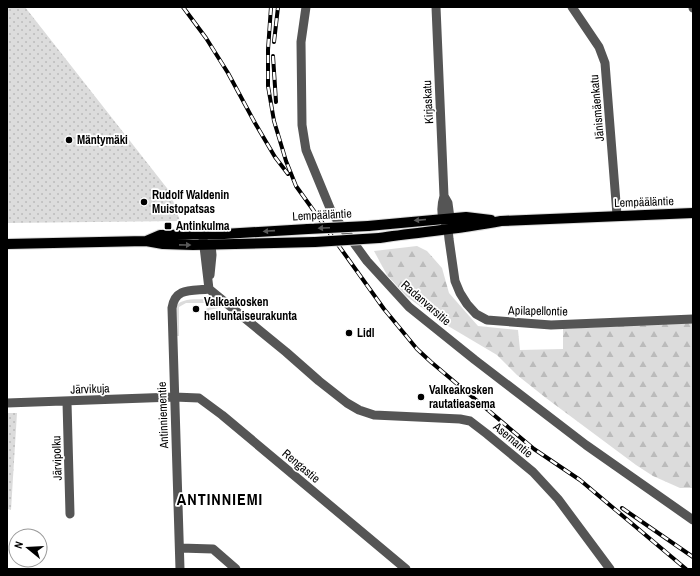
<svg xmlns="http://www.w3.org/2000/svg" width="700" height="576" font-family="'Archivo Narrow',sans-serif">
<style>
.green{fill:#dcdcdc}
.forest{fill:url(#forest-firs)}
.park{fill:url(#park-dots)}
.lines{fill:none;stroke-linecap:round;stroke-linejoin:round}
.major-casing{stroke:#dbdbdb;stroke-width:12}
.minor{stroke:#555;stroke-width:9}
.major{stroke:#000;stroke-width:10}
.rail-casing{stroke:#000;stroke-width:4}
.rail{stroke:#fff;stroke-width:2.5;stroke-dasharray:8;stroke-linecap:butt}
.major-bridge-casing{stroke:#dbdbdb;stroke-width:12;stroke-linecap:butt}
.major-bridge{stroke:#000;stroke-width:10}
.oneway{fill:#595959}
.poi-dot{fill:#000;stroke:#fff;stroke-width:1.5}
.labels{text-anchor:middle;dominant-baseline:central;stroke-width:3.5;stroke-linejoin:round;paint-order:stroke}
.street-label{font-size:12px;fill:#000;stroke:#fff}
.poi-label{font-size:12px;font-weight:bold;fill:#000;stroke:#fff;text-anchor:start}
.district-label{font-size:16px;font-weight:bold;letter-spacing:1px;fill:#000;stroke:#fff}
</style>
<defs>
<pattern id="forest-firs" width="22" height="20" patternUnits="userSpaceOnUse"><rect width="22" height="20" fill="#dcdcdc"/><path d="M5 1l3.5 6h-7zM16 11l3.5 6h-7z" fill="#bbb"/></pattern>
<pattern id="park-dots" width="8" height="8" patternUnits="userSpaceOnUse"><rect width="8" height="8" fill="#dcdcdc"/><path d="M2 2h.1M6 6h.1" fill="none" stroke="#bbb" stroke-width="1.8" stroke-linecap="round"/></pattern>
</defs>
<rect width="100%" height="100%" fill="#fff"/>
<path class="green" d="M209,299L215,300L223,307L209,310L206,316V309L210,307L209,303H186L179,307V336H177L176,306C183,297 199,300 209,299Z"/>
<path class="forest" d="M417,246L427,251L442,268L449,293L478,326L518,330L520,350L563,349V329L693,322V488H680L653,476L636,465L546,398L517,375L497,355L443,323L406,296L387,275L374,251Z"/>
<path class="park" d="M7,7H25L170,192L180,221L7,223Z
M7,413H17L11,510L7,509Z"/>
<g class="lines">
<g class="major-casing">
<path id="major" d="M368,226L466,217L491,220
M379,238C419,232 460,229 501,221L693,213
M146,241L160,235L224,234L308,229
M7,244L146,241L163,244L193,245L315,242"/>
</g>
<path class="minor" d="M306,7L301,42L302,125L306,150L332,213L367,261L409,307L475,360L586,445L693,520
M436,7L444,196C441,206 440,215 446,224
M572,7L599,47L605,63L617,215
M693,7V8
M444,196L448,203L450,218L448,229L449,239L455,281L460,293L467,304L476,314L487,320L551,325L693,319
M203,238L209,289
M210,275L212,255L211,245
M209,289L286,352L319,381L347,403L359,410L374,415L460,419L470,421L487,434L533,472L558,499L610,569
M67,402L70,514
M7,403L174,397L199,398L222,415L406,569
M180,548L213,549L236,569
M180,569L172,308C175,287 192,291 209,289"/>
<use href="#major" class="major"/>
<g class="rail-casing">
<path id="rail" d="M183,7L206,38L228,73L255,123L275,157L288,174
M271,7L268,50V86L274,121L286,161L296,186L384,309L417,349L431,362L534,449L580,480L686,569
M274,42L278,7
M273,56L276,102
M622,508L693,557"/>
</g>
<use href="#rail" class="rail"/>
<g class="major-bridge-casing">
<path id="major-bridge" d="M308,229L368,226
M315,242L379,238"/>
</g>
<use href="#major-bridge" class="major-bridge"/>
</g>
<defs><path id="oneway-solid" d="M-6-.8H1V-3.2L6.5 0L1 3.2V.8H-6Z"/></defs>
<g class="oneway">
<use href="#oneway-solid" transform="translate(420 220) rotate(175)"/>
<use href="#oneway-solid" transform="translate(324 228) rotate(177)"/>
<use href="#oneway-solid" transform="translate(269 231) rotate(176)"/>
<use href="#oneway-solid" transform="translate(185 245) rotate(1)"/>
</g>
<g class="poi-dot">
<circle cx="69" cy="140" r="4"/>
<circle cx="144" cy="202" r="4"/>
<rect x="164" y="222" width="8" height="8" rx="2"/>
<circle cx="196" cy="309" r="4"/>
<circle cx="349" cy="333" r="4"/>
<circle cx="421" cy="397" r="4"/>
</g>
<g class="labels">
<g class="street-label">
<text transform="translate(428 102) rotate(-93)">Kirjaskatu</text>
<text transform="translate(597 108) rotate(-95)">Jänismäenkatu</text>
<text transform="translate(644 202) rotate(-2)">Lempääläntie</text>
<text transform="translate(322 215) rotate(-3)">Lempääläntie</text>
<text transform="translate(426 303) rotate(41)">Radanvarsitie</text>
<text transform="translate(538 311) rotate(1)">Apilapellontie</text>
<text transform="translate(90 389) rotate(-2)">Järvikuja</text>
<text transform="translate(163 415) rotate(-92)">Antinniementie</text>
<text transform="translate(513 440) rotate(40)">Asemantie</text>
<text transform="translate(57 458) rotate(-92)">Järvipolku</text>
<text transform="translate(301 466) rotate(40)">Rengastie</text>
</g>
<g class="poi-label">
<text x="77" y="140">Mäntymäki</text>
<text x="152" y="195">Rudolf Waldenin<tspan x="152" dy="14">Muistopatsas</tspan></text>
<text x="176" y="226">Antinkulma</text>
<text x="204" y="302">Valkeakosken<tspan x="204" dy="14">helluntaiseurakunta</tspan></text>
<text x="357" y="333">Lidl</text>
<text x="429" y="390">Valkeakosken<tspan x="429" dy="14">rautatieasema</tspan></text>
</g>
<g class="district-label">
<text x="220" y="499">ANTINNIEMI</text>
</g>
</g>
<rect width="700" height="576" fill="none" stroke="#000000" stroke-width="16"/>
<g transform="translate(28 548) rotate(288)"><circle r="19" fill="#ffffff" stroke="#999999"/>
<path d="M0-3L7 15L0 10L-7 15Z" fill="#000000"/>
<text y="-6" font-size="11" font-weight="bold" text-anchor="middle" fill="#000000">N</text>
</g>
</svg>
